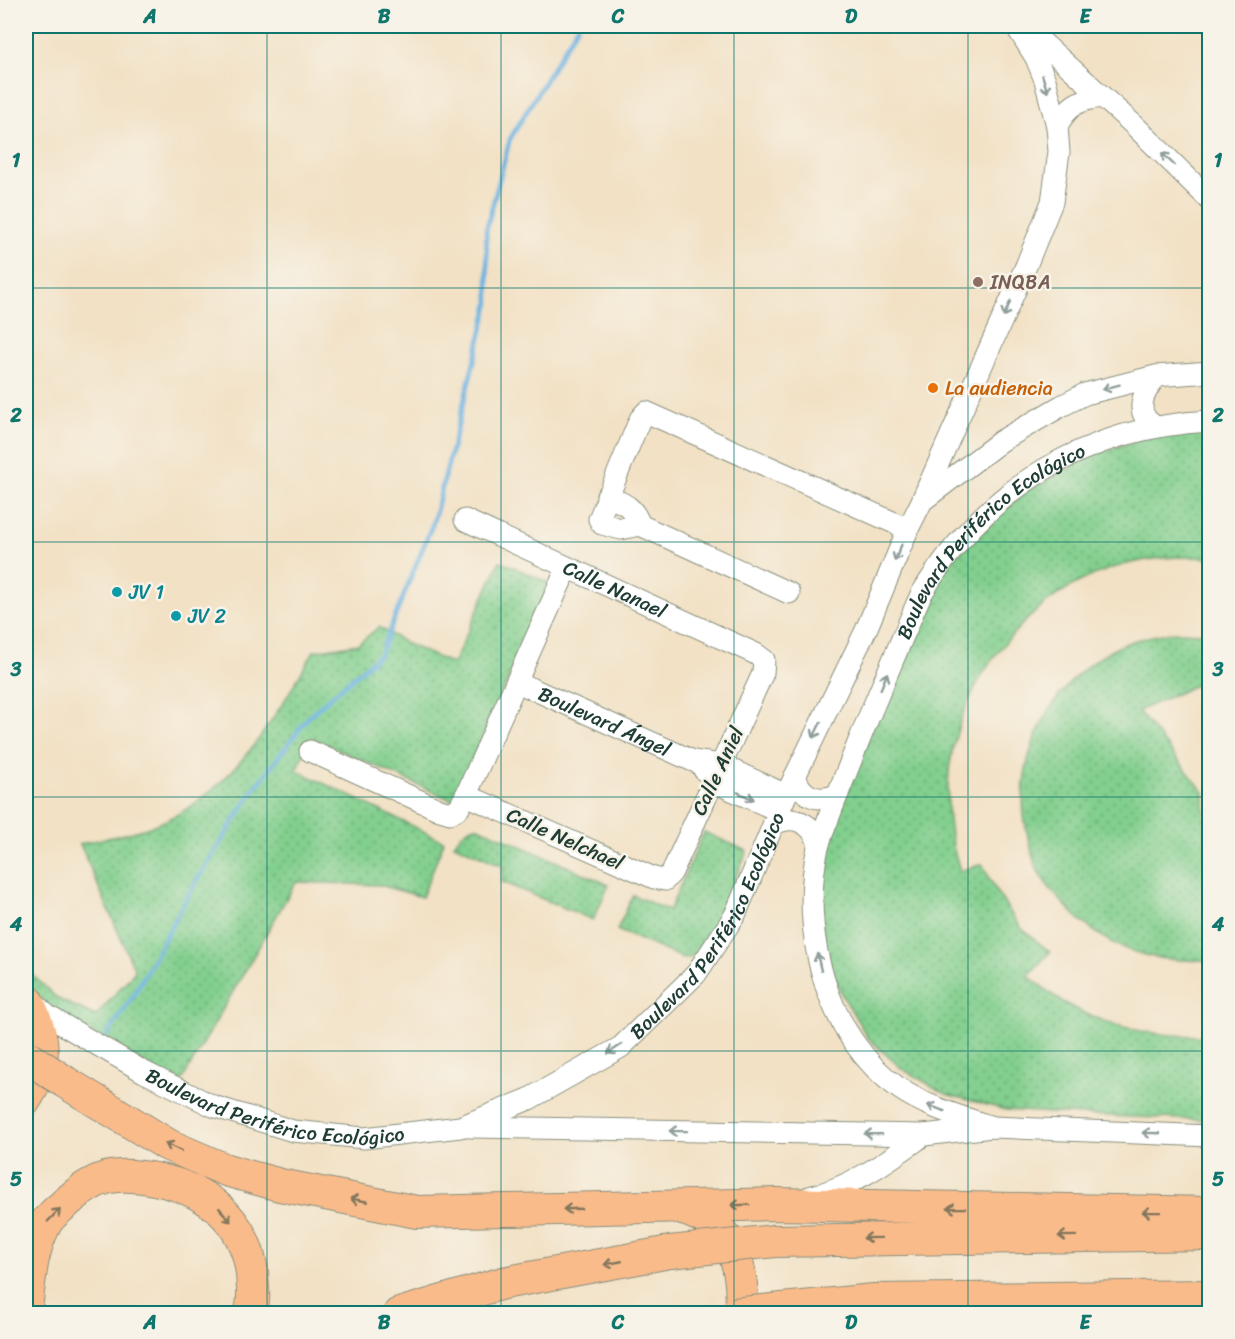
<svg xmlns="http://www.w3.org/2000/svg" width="1235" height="1339" font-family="Sriracha,sans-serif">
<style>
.grass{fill:url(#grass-dots);stroke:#508661;stroke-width:1.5}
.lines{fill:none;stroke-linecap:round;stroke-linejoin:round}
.stream{stroke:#6ab2e1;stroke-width:4.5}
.minor-casing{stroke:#888f7c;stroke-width:23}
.major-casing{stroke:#888f7c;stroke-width:29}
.highway-casing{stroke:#888f7c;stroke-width:34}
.minor{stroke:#fff;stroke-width:21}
.major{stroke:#fabb8b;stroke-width:27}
.highway{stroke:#fabb8b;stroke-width:32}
.highway-bridge-casing{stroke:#888f7c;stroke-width:34;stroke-linecap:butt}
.highway-bridge{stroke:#fabb8b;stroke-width:32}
.oneway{stroke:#8f9e9a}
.oneway2{stroke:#82765b}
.grid{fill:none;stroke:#0f766e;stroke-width:1.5;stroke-opacity:0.55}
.education-dot{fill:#8d6e63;stroke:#f7f3e8;stroke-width:2}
.food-dot{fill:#e8710a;stroke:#f7f3e8;stroke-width:2}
.culture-dot{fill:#0f9aa8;stroke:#f7f3e8;stroke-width:2}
.labels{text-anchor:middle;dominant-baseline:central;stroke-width:5;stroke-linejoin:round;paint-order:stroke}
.education-label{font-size:20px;fill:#785e54;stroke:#f7f3e8;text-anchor:start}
.food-label{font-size:20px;fill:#c56008;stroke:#f7f3e8;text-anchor:start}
.street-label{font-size:20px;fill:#1f3d34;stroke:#f7f3e8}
.culture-label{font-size:20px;fill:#0d838f;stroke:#f7f3e8;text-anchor:start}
.neatline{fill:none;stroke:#0f766e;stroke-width:2}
.grid-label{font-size:20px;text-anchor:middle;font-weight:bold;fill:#0f766e}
</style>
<defs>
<pattern id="grass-dots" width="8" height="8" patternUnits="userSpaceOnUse" patternTransform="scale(1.5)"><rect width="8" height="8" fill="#82cf8e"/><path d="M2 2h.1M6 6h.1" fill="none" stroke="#6aa975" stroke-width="1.8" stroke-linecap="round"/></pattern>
</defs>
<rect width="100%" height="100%" fill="#f7f3e8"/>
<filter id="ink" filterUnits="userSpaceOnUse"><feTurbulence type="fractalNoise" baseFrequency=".0167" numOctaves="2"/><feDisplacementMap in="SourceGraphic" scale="12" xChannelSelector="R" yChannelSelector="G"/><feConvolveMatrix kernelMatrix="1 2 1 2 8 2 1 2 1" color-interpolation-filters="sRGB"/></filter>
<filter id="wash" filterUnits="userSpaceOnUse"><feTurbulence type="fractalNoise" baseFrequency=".008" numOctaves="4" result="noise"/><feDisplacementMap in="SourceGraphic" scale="24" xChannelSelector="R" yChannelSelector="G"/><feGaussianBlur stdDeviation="1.35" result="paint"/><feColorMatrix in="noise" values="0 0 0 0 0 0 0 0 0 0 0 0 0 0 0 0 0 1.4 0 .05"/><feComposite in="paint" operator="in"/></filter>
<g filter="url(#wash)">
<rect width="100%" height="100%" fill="#f2e1c5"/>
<path class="grass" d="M1209,430V558C1166,554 1120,561 1081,581C1055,594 1032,613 1013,634C953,700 932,786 960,871L982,864L998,894L1021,928L1050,952L1028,976C1042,986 1055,999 1070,1006C1114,1030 1160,1037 1209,1036V1120L1083,1115L1006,1110L946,1094L902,1069L868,1038L842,995L829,962L819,909L824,848L917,617L948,563L1025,492L1092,455L1163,432Z
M500,561L551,584L454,801L312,738L296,770L444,841L422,897L380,885L296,882L180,1084L55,1012L26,983V969L58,999L96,1016L135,971L80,844C103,838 129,835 152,826C230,798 274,719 314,651L358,644L379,627L407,644L453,664Z
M1177,632L1208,633L1209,686L1202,688L1200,683L1138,711L1204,792L1209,960C1150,963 1108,951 1066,906C1056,896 1045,884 1038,871C1033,862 1032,850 1029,840C1008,768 1046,686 1112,650C1132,639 1154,635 1177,632Z
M476,826L609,885L593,920L502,882L503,866L454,844C460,835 465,829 476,826Z
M704,832L747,851L720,915L692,957L682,958L617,930L633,895L669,911Z"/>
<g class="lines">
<path class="stream" d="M107,1035L132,998L195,883L253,791L310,715L380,654L433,523L489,303L486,230L510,139L578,26"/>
</g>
</g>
<g filter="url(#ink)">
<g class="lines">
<g class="minor-casing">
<g id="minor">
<path d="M1024,26L1135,126L1210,200"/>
<path d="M1057,126C1069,105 1077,100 1102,97"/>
<path d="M1156,427C1153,425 1147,421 1145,417C1136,403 1149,386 1156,376"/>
<path d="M607,496C625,504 633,506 640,525L789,593"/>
<path d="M923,498L1026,266L1052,202L1059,152L1057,126L1045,80L1036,58L1016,26"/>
<path id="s1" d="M465,520L756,654L764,660L763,673L672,872L665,880L654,878L466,795"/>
<path d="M640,525L621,529L602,524L599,519L640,419L646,412L908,529"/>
<path id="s2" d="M517,682L693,761L721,765L786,795"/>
<path d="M310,751L440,810L450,813L459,808L466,795L567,568"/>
<path d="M704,770L725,787L779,811"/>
<path d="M795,776C801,796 819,804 838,794"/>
<path d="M773,825C793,813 813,823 819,845"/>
<path id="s3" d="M31,1001L48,1016L144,1072L213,1106L293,1131L364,1138L460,1127L529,1099L621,1047L696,974L735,915L786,795L866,630L908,529L922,501L1001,441L1061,406L1085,394L1156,376L1210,372"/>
<path d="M470,1127L924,1135L992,1127L1210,1136"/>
<path id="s4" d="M992,1127C960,1116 928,1108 900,1089C826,1038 799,931 818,847C821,836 826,825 830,814C841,785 853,756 865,726C878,696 891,665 904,634C910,621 915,606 922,593C986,488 1086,427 1210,421"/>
<path d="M809,1197C853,1187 887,1161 924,1135"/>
</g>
</g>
<g class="major-casing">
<path id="major" d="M26,1103C51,1067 49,1037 29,999"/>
</g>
<g class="highway-casing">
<path id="highway" d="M65,1082L168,1145L226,1170L280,1185L417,1212L778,1204L1210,1213
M679,1208C731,1220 745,1265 741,1314
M775,1241L1209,1234
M26,1309C30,1277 31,1249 47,1221C52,1214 60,1208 67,1202C78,1192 94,1180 110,1177C125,1174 140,1176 155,1179C206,1189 245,1219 252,1273C253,1287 255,1301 250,1314
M772,1310L874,1300L1210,1296
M399,1314L503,1283L670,1252"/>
</g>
<use href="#minor" class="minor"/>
<use href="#major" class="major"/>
<use href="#highway" class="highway"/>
<g class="highway-bridge-casing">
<path id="highway-bridge" d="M26,1056L65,1082
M670,1252L775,1241
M734,1314L772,1310"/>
</g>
<use href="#highway-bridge" class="highway-bridge"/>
</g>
<defs><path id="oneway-shaft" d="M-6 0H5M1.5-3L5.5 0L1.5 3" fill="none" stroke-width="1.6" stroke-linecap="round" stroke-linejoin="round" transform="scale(1.5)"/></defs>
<g class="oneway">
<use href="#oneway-shaft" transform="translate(1045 84) rotate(73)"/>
<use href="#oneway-shaft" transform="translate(1168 159) rotate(-136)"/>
<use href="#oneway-shaft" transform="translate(1007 309) rotate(114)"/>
<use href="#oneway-shaft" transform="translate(1111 387) rotate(165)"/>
<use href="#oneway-shaft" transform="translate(898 553) rotate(113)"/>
<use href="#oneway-shaft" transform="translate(884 681) rotate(-68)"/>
<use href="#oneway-shaft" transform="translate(817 730) rotate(116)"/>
<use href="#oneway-shaft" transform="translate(746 796) rotate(24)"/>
<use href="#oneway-shaft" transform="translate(819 962) rotate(-103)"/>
<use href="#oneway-shaft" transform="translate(615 1049) rotate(147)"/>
<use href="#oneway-shaft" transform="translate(936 1108) rotate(-160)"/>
<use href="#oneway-shaft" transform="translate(678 1131) rotate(-179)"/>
<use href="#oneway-shaft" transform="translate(1151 1133) rotate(-178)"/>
<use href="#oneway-shaft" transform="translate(873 1134) rotate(-179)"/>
</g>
<g class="oneway2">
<use href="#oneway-shaft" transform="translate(173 1147) rotate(-154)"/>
<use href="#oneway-shaft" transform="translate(359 1200) rotate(-169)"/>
<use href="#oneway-shaft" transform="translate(740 1205) rotate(178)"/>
<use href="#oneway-shaft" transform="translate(956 1208) rotate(-179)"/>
<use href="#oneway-shaft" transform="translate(572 1209) rotate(178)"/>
<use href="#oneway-shaft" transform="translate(1151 1212) rotate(-179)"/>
<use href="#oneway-shaft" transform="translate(54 1215) rotate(-46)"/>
<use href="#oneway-shaft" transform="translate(225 1215) rotate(50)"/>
<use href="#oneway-shaft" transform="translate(1067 1236) rotate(179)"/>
<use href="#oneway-shaft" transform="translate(872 1238) rotate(179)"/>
<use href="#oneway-shaft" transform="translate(613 1263) rotate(169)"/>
</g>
</g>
<path class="grid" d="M267,26V1314M501,26V1314M734,26V1314M968,26V1314M26,288H1210M26,542H1210M26,797H1210M26,1051H1210"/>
<circle class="education-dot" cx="978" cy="282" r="6"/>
<circle class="food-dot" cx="933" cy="388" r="6"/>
<g class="culture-dot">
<circle cx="117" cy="592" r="6"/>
<circle cx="176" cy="616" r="6"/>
</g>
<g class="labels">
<g class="education-label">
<text x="990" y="282">INQBA</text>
</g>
<g class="food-label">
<text x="945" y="388">La audiencia</text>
</g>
<g class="street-label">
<text stroke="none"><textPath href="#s4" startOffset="730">Boulevard Periférico Ecológico</textPath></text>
<text stroke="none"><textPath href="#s1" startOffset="165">Calle Nanael</textPath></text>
<text stroke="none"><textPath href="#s2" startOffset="96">Boulevard Ángel</textPath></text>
<text transform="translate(718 771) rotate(-65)">Calle Aniel</text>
<text transform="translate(565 839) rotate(24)">Calle Nelchael</text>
<text stroke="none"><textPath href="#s3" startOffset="794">Boulevard Periférico Ecológico</textPath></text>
<text stroke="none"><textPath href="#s3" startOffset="272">Boulevard Periférico Ecológico</textPath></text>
</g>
<g class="culture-label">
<text x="129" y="592">JV 1</text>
<text x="188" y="616">JV 2</text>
</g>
</g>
<rect width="1235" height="1339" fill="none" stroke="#f7f3e8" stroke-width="66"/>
<rect x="33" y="33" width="1169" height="1273" class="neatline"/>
<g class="grid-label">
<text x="150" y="23">A</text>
<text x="384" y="23">B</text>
<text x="618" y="23">C</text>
<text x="851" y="23">D</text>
<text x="1085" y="23">E</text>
<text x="16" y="167">1</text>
<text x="1218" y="167">1</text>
<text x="16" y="422">2</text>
<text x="1218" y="422">2</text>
<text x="16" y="676">3</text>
<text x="1218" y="676">3</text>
<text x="16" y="931">4</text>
<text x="1218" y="931">4</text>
<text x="16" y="1186">5</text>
<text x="1218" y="1186">5</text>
<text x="150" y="1329">A</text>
<text x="384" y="1329">B</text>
<text x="618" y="1329">C</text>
<text x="851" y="1329">D</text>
<text x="1085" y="1329">E</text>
</g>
</svg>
